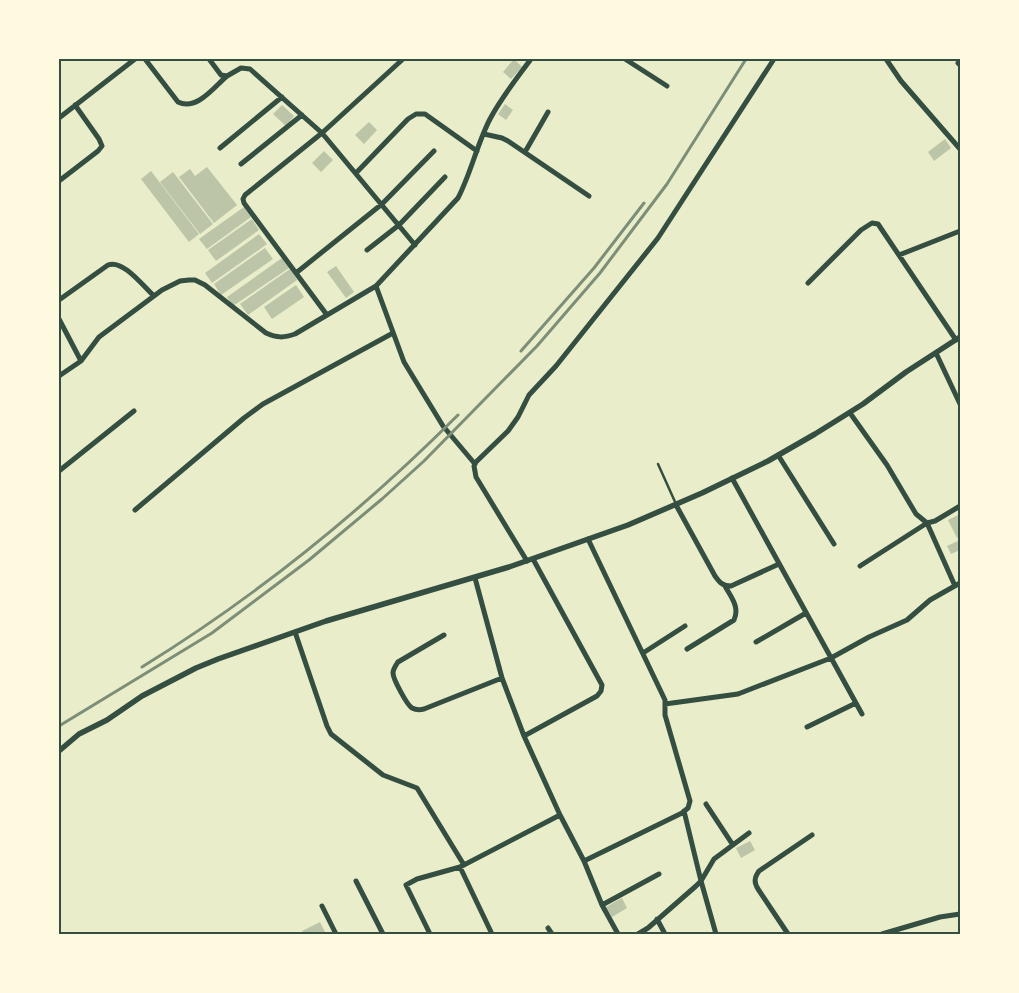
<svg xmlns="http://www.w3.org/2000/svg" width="1019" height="993" font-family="Arial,sans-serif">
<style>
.building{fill:#bcc5a7}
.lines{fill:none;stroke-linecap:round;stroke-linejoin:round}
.service{stroke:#344e41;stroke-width:2.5}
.minor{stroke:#344e41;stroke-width:5}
.tertiary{stroke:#344e41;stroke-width:5.5}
.rail{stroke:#7c8e77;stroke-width:3}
.neatline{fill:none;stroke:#344e41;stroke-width:2}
</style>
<rect width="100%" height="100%" fill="#e9edc9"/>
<path class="building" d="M514,59L522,67L511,79L503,72Z
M505,104L513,110L506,120L498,114Z
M282,105L294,116L286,126L273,114Z
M369,122L377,130L364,144L355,135Z
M945,139L951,148L934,161L928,152Z
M324,151L333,160L321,172L312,163Z
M207,167L237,205L214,223L179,177L190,169L195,176Z
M151,171L199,234L189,242L141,179Z
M173,172L213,224L200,234L160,182Z
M244,207L251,217L207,249L199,239Z
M252,219L259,230L216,261L208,250Z
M259,234L267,244L212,283L205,273Z
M265,248L273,259L221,295L214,284Z
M282,258L289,268L233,306L227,297Z
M336,266L354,292L346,298L327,272Z
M290,269L297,280L248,315L240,304Z
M296,285L304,297L272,319L264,307Z
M958,515L960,519V536L957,538L948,520Z
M960,540V550L951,554L947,546Z
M750,841L755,850L741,858L736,848Z
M622,898L627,908L612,917L606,907Z
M320,922L326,934H304L302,931Z"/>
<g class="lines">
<path class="service" d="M658,464L676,504"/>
<path class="minor" d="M145,59L178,102C197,111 214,87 227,76
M209,59L221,75L227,76L241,68L250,69L322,133L415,245
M625,59L667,86
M886,59L901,81L960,149
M958,63L960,65
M59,118L135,59
M484,134L502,138L508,141L589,196
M220,148L282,97
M525,152L548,112
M241,164L302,115
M356,173L408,119L416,114H425L477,151
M59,181L98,151L102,146L99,139L75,105
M367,250L399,225L445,177
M899,255L960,231
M296,273L382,204L434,151
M808,283L861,230L872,223L878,224L956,340
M376,286L404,362L443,426L475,464
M59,300L108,265C123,259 143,286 154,296
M327,315L244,203L243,199L245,195L322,133L403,59
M59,319L81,361
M936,353L960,404
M59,376L81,361L99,337L162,290L180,281L189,280H195L205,285L266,333C277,338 284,338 295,334L376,286L458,198C471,173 477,144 490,119C501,98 517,78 531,59
M850,413L887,465L916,514L927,523L935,521L960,506
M778,455L834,544
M59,471L134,411
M732,478L862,714
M676,505L715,576C720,583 723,586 731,586L779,564
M135,510L244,418L263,404L393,333
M527,561L476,477L474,466L476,462L508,431L518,417L529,395L556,366L658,238L774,59
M860,566L927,523L955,586
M475,578L502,678L524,736L560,815L584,861L602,905L618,934
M295,632L327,726L331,734L383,775L417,788L464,865
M444,635L398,662C396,665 393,669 393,673C393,679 407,705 412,708C416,710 420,710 424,709L502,678
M756,642L806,613
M687,649L734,620C740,607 731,597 725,586
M643,653L685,626
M665,704L738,694L831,658L869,637L907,620L930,600L960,583
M807,727L856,703
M524,736L597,696L601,691L602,685L533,559
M706,804L733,845
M684,811L701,881L716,934
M584,861L682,813L688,808L690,801L665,715V700L588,539
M460,867L492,934
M356,881L383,934
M602,905L659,874
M322,906L336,934
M657,919L665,934
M548,928L552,934
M430,934L406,885L417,879L460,867L560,815
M638,934L648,928L696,886L701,881L714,859L749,833
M788,934L758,889C754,882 754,878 759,871L812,835
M882,934L940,917L960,914"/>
<path class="tertiary" d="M59,751L79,734L107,720L142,696L196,668L218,659L326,621L509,567L628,525L702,493L768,461L815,434L863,404L906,372L960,337"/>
<path class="rail" d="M521,351L594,268L644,203
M142,667C257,596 363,510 458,415
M59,726L212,633L309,560L382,499L424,461L537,346L600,273L667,184L746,59"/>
</g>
<rect width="1019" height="993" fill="none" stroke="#fefae0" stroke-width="120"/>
<rect x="60" y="60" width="899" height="873" class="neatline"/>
</svg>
